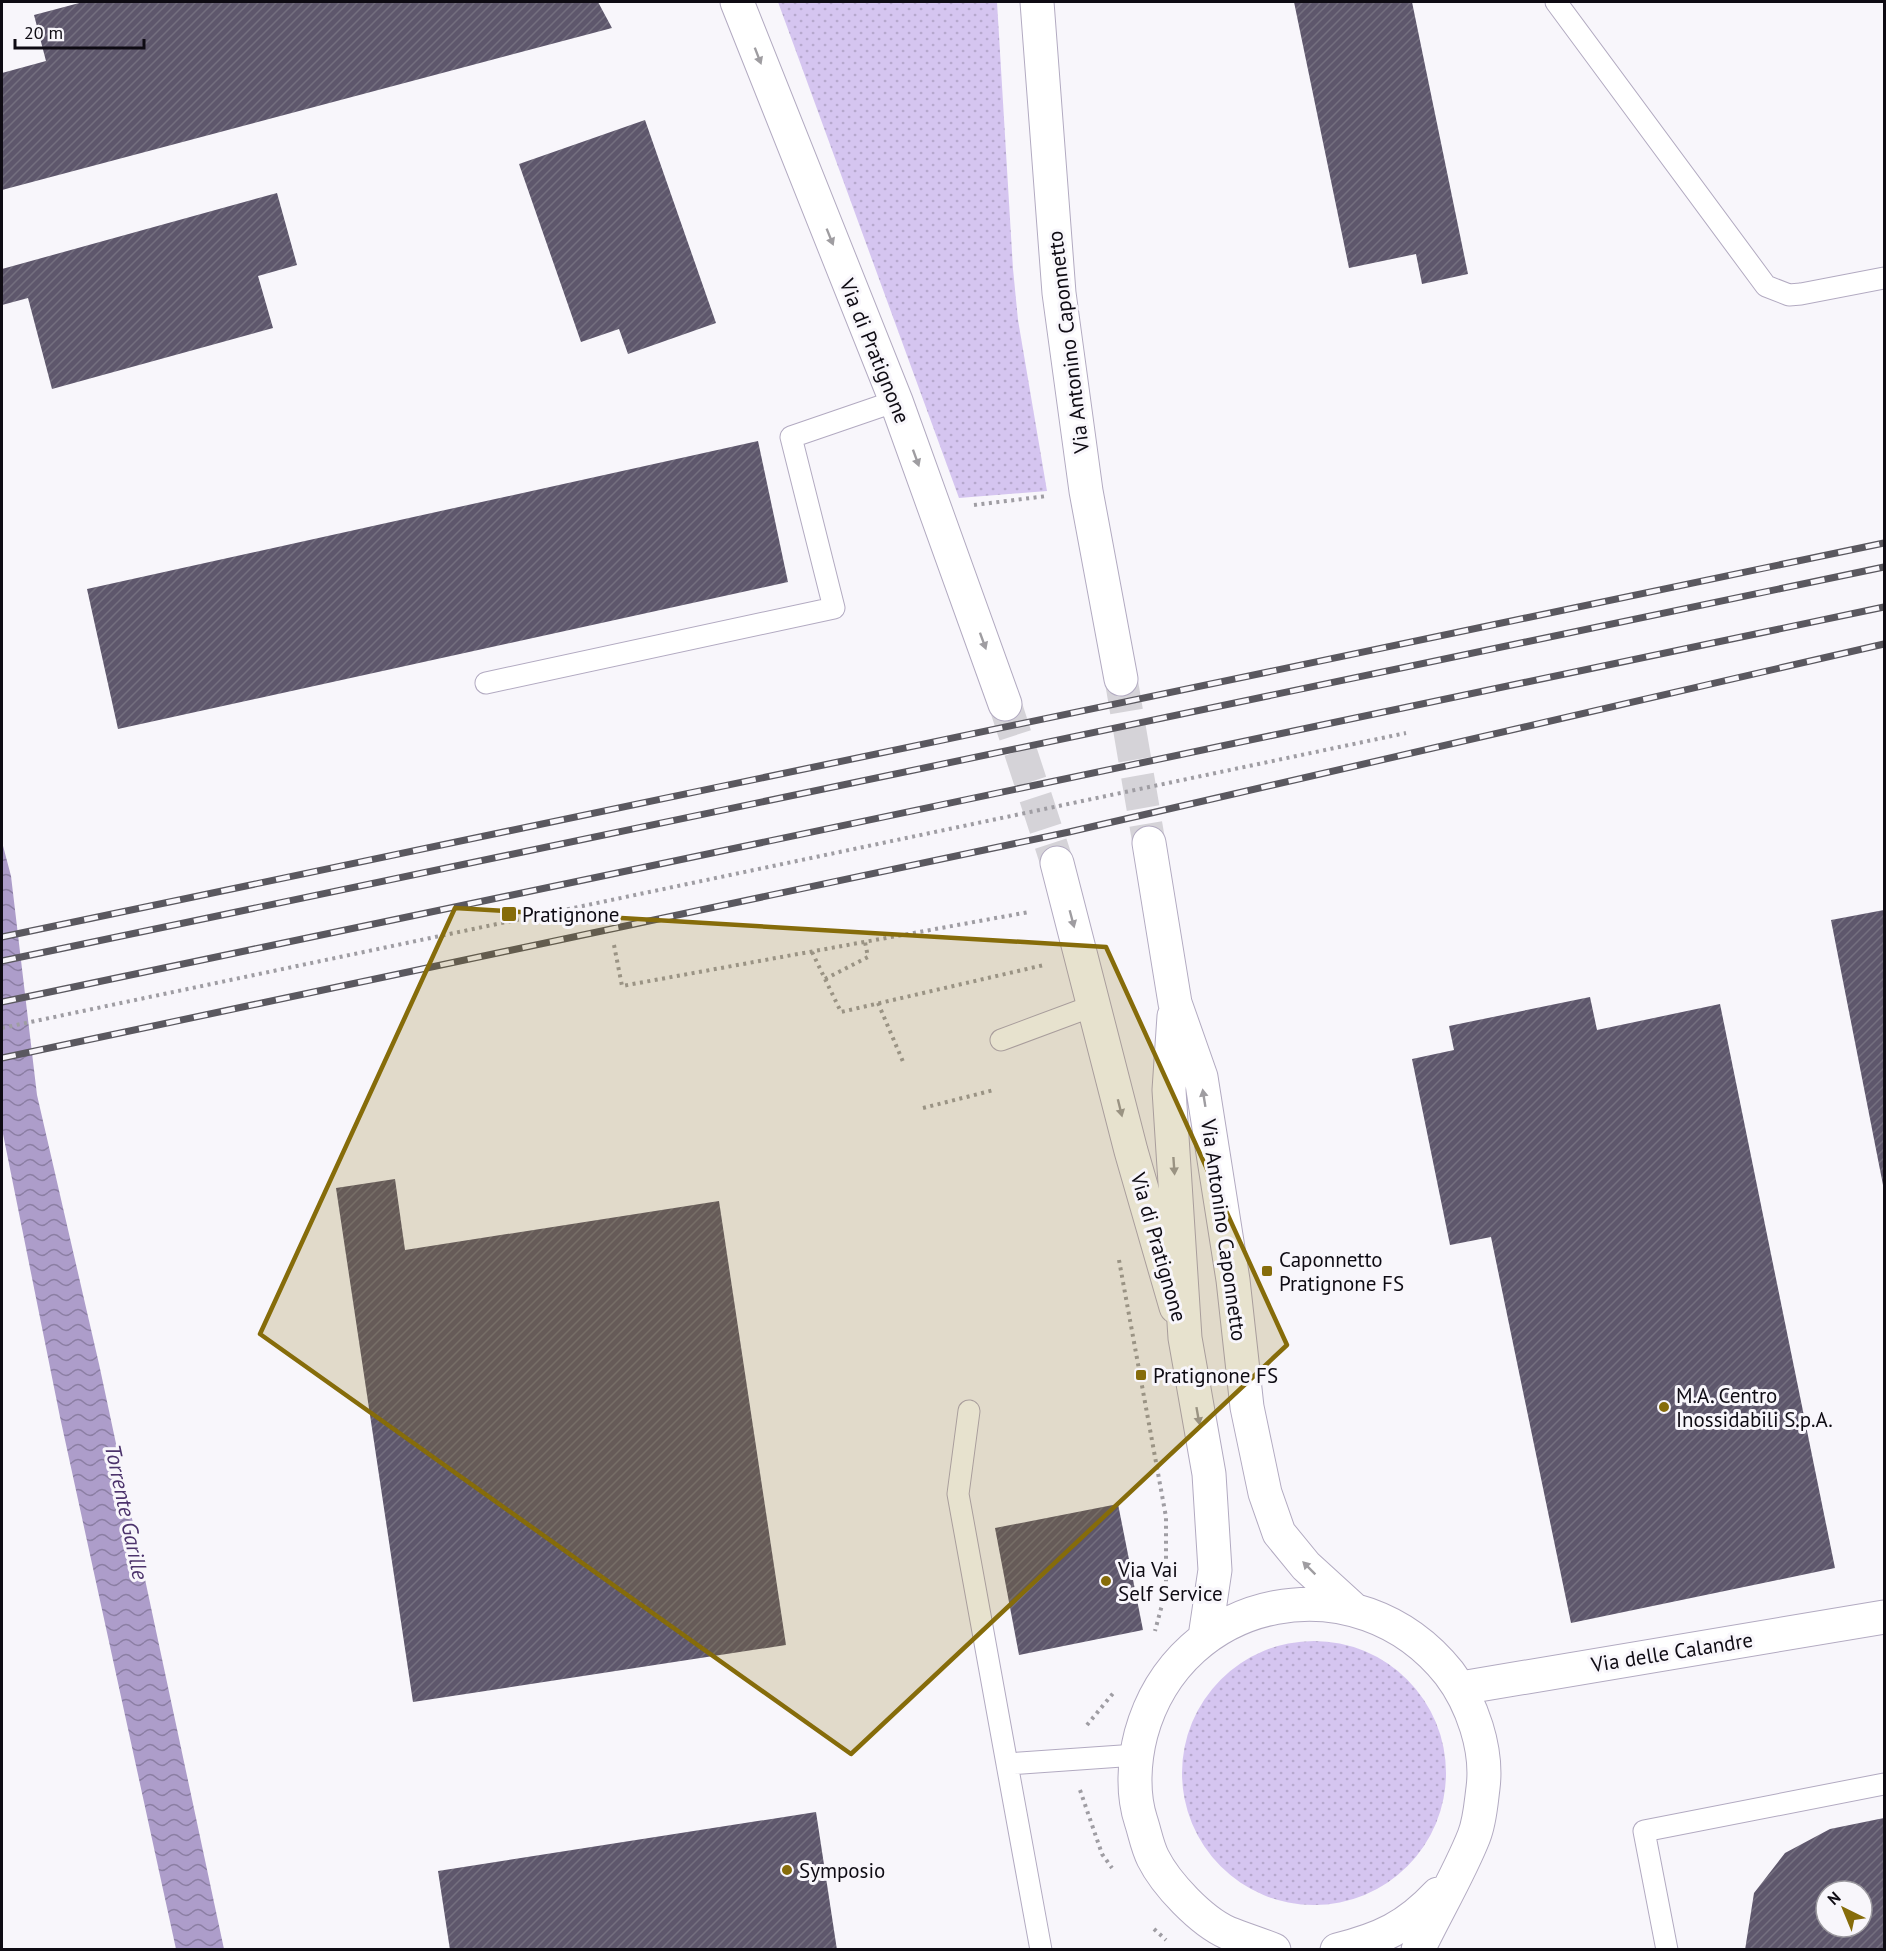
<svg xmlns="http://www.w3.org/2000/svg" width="1886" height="1951" font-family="'PT Sans',sans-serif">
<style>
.green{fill:url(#green-dots)}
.water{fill:url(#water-waves)}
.building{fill:url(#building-hatch);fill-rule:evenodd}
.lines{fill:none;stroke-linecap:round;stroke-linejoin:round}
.tertiary-tunnel{stroke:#d5d3d8;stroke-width:33;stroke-dasharray:33 16;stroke-linecap:butt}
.secondary-tunnel{stroke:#d5d3d8;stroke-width:33;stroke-dasharray:33 16;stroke-linecap:butt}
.service-casing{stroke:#b2aac1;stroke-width:23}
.minor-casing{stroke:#b2aac1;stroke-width:35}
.tertiary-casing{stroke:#b2aac1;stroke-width:35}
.secondary-casing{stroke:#b2aac1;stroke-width:35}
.path{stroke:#9f9da3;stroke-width:4;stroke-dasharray:3 4.5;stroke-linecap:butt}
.service{stroke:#fff;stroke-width:21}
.minor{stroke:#fff;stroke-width:33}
.tertiary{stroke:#fff;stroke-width:33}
.secondary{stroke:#fff;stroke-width:33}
.rail-casing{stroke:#5a585f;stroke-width:7}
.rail{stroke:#f8f6fb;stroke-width:4.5;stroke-dasharray:14;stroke-linecap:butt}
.oneway{fill:#9f9da1}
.marked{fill:#866c0a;fill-opacity:0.2;stroke:#866c0a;stroke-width:4.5;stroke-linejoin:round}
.poi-dot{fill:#866c0a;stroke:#f8f6fb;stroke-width:2}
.labels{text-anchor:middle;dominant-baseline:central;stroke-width:6;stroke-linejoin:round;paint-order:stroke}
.street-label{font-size:21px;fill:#0e0b13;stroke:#f8f6fb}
.poi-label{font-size:21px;fill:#0e0b13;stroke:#f8f6fb;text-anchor:start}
.water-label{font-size:22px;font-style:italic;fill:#4c336c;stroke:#f8f6fb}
</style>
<defs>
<pattern id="green-dots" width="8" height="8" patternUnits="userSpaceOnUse" patternTransform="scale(1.5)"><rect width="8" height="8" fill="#d5c5f0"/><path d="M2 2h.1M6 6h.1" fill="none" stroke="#b6a8cd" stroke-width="1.8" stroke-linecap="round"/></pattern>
<pattern id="water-waves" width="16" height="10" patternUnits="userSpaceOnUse" patternTransform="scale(1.5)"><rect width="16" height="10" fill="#ad9dca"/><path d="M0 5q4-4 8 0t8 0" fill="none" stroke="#8b7ea3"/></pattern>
<pattern id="building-hatch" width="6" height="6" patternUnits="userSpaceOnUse" patternTransform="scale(1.5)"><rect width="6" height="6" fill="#5e576c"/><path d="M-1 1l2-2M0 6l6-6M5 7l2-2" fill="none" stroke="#746f7f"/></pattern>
</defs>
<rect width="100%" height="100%" fill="#f8f6fb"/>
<path class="green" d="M778,2H997L1013,269L1018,320L1047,491L959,498Z
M1182 1773a132 132 0 1 1 264 0a132 132 0 1 1-264 0Z"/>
<path class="water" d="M2,842L11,876L37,1095L99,1364L224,1949H176L60,1417L2,1129Z"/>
<path class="building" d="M83,2H598L612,28L2,190V73L46,61L34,15Z
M1294,2H1412L1468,274L1422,284L1416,254L1349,268Z
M645,120L716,323L628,354L619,329L581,342L519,164Z
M277,193L297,265L258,276L273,328L52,389L28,298L2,305V269Z
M758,441L788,582L118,729L87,589Z
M1884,910V1185H1883L1831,920Z
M1590,997L1597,1030L1720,1004L1835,1568L1571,1623L1491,1237L1450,1245L1412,1059L1454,1050L1449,1026Z
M395,1179L405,1250L719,1201L786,1645L413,1702L336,1188Z
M1118,1504L1143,1630L1019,1655L995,1528Z
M816,1812L837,1950H450L438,1871Z
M1884,1818V1950H1745L1754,1893L1785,1853L1830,1829ZM1826,1891H1862V1927H1826Z"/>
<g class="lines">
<path class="tertiary-tunnel" d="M1005,704L1057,863"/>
<path class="secondary-tunnel" d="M1121,679L1149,843"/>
<g class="service-casing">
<path id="service" d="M1556,2L1766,286L1789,295L1801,294L1884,278
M486,683L834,608L791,437L896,401
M1001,1040L1095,1005
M969,1411L958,1494L1007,1764
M1041,1950L1007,1764L1136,1755
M1667,1950L1644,1831L1884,1784"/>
</g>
<g class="minor-casing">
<path id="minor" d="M1461,1688L1884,1617"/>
</g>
<g class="tertiary-casing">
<path id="tertiary" d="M737,2L896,401L1005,704
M1057,863L1131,1151L1176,1307"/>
</g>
<g class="secondary-casing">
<path id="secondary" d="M1037,2L1059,293L1086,491L1121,679
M1149,843L1175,1003L1201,1077L1233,1280L1247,1407L1265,1493L1279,1533L1306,1566L1352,1608
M1174,1016L1169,1090L1185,1338L1209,1474L1215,1570L1205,1637
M1274,1950C1259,1944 1243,1939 1228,1933C1201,1921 1166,1884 1153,1858C1147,1846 1145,1833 1141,1821C1132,1794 1134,1761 1141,1734C1180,1592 1358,1559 1449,1673C1472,1703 1488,1749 1483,1788C1481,1803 1480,1821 1474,1836C1460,1872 1435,1914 1418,1950
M1337,1950C1381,1939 1407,1927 1438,1894"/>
</g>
<path class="path" d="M974,505L1047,496
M614,945L622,986L1029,912
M812,952L841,1012L1044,965
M825,979L868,957L865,942
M878,1003L904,1064
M2,1028L1406,733
M923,1108L994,1090
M1119,1260L1166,1517V1590L1155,1631
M1087,1725L1115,1691
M1080,1790L1102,1854L1112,1868
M1154,1929L1166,1940"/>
<use href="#service" class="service"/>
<use href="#minor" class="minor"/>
<use href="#tertiary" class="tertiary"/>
<use href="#secondary" class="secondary"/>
<g class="rail-casing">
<path id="rail" d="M2,937L1884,543
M2,961L1884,567
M2,1002L1884,607
M2,1058L1069,832L1884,644"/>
</g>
<use href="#rail" class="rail"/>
</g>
<defs><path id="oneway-solid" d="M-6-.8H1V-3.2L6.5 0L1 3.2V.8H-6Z" transform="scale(1.5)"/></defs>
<g class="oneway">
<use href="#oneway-solid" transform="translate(758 56) rotate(69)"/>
<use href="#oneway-solid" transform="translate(830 237) rotate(68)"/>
<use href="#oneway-solid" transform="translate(916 458) rotate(70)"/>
<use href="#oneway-solid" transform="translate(983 641) rotate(70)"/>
<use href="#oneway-solid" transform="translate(1072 919) rotate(75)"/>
<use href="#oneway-solid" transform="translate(1204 1098) rotate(-99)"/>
<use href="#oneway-solid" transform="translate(1120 1108) rotate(76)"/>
<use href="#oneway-solid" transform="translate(1174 1166) rotate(86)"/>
<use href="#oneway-solid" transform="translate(1198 1416) rotate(80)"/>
<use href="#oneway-solid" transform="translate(1309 1568) rotate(-135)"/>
</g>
<path class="marked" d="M455,908L1106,947L1287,1345L851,1754L260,1334Z"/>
<g class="poi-dot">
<rect x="501" y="906" width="16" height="16" rx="3"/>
<rect x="1261" y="1265" width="12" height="12" rx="3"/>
<rect x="1135" y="1369" width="12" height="12" rx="3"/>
<circle cx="1664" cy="1407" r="6"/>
<circle cx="1106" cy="1581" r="6"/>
<circle cx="787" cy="1870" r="6"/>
</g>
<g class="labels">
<g class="street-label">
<text transform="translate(1068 342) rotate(-97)">Via Antonino Caponnetto</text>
<text transform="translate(875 351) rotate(68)">Via di Pratignone</text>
<text transform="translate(1224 1230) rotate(82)">Via Antonino Caponnetto</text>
<text transform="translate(1159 1247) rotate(74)">Via di Pratignone</text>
<text transform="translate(1672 1652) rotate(-9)">Via delle Calandre</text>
</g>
<g class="poi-label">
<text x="522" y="914">Pratignone</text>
<text x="1279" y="1259">Caponnetto<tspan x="1279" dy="24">Pratignone FS</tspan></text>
<text x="1153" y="1375">Pratignone FS</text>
<text x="1676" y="1395">M.A. Centro<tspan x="1676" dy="24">Inossidabili S.p.A.</tspan></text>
<text x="1118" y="1569">Via Vai<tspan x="1118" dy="24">Self Service</tspan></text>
<text x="799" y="1870">Symposio</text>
</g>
<g class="water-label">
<text transform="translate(127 1512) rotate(78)">Torrente Garille</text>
</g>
</g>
<rect width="1886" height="1951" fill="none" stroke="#0e0b13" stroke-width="6"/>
<g transform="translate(1844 1909) rotate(317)"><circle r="28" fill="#f8f6fb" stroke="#9a989e" stroke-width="1.5"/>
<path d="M0-4.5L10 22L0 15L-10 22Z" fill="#866c0a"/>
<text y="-9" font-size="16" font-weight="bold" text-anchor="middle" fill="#0e0b13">N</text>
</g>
<path d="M15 39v9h129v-9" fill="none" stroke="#0e0b13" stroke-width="3"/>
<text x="24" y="39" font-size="18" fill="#0e0b13" stroke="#f8f6fb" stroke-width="4.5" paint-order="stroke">20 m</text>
</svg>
